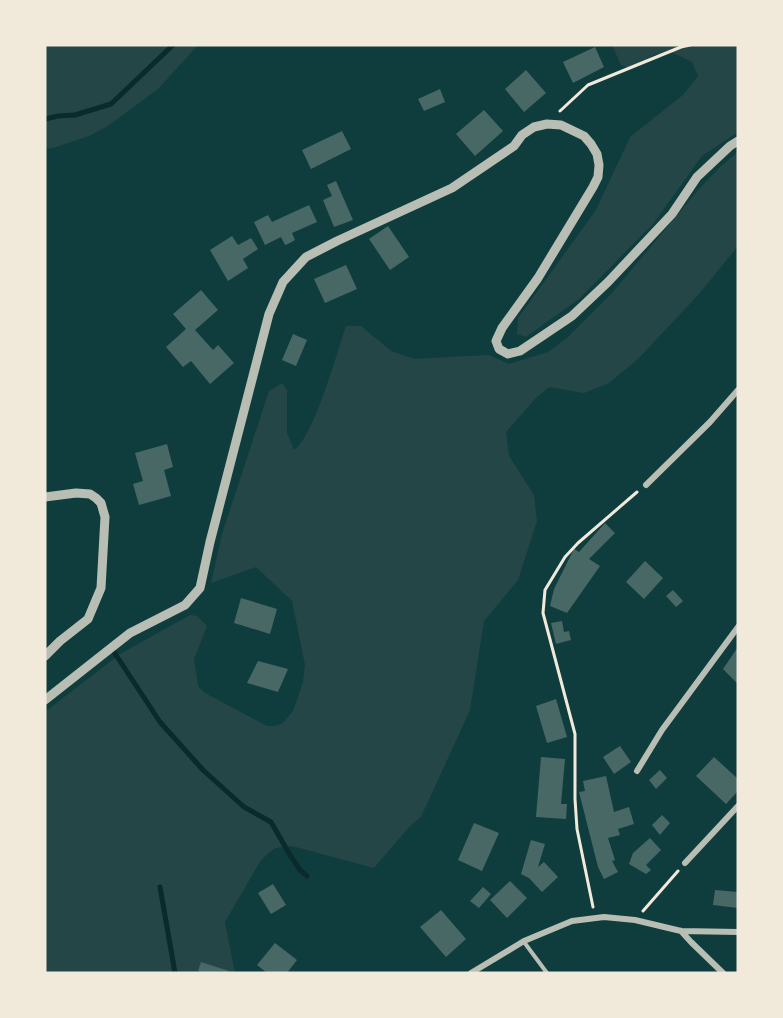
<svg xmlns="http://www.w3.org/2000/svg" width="783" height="1018" font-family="Karla,sans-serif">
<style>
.green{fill:#244646}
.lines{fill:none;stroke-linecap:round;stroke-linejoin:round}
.stream{stroke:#0a2a2b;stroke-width:5}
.building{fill:#486865}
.path{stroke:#f1e9da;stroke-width:3}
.service{stroke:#b8beb3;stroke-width:4}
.minor{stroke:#b8beb3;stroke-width:6}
.tertiary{stroke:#b8beb3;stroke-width:9}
</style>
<rect width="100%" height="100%" fill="#0f3d3e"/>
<path class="green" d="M45,45H198L158,89L108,126L89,136L53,148L45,149Z
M612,45H738V132L702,156L653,224L579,299L526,337L517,334L518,318L596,210L630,137L683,95L698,76L692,62L673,53L654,55L629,68L621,65Z
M738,152V246L699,294L638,359L609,383L584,393L549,387L536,398L506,432L509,456L534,495L537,521L518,580L484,621L470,710L421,817L410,826L374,868L292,846L275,848L261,860L225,922L235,973H45V712L120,654L190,615L197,616L207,626L194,659L198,686L205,693L267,726H275L283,723L293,711L303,682L305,665L292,601L256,567L211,583L222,534L269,391L282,383L287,390V433L294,450C314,437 337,352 346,326H361L391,351L414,359L489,355L509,364L548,352L567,338L612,293L699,189L720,167Z"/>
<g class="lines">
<path class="stream" d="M45,119L58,116L75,115L111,104L173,45
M114,652L160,722L203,770L244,807L271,822L290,855L300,870L307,876
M160,887L175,973"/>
</g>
<path class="building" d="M595,47L604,67L573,83L563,62Z
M526,70L546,93L524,112L505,89Z
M440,89L445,102L424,111L418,99Z
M484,110L503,131L475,156L456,134Z
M342,131L351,149L311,169L302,150Z
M336,181L353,220L334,227L323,200L332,196L327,185Z
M309,205L317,222L292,233L295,240L288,244L285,245L281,237L265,245L254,222L268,215L272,222Z
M388,226L409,257L390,270L369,239Z
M232,236L238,245L251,238L258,249L243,259L248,268L228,281L210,250Z
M346,265L357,289L325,303L314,279Z
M201,290L218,310L195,330L213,350L218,345L234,363L210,384L191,361L183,367L166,347L186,329L173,314Z
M293,334L307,340L296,366L282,360Z
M167,444L173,467L164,470L171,496L139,505L133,484L143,481L135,453Z
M605,523L615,533L589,559L600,566L567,613L550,606L554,589L574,549L579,552Z
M645,561L663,578L644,599L626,582Z
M673,590L683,601L676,607L666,596Z
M241,598L277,609L270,634L234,623Z
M562,621L564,632L569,631L571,640L556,644L551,623Z
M738,647V684L723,669Z
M258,661L288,669L278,692L247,683Z
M556,699L567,737L547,743L536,706Z
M620,746L631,762L614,774L603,757Z
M541,757L565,759L561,804H567L566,819L536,817Z
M714,757L738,779V791L726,804L696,776Z
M660,770L667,778L656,789L649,780Z
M606,776L614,812L629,807L634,824L618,829L620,835L608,838L615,860L612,861L618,872L604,879L598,867L579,792L585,791L583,781Z
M662,815L670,823L660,835L652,825Z
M474,823L499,833L482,871L458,860Z
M650,838L661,850L646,865L651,870L646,874L629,864L633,853Z
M531,840L545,844L538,867L544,862L558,877L542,892L529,878L521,874Z
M510,881L527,898L507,918L490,900Z
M273,884L286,905L271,914L258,893Z
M483,887L491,894L479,908L470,901Z
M715,890L738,892V908L713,905Z
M441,910L466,939L446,957L420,927Z
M275,943L297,960L287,973H267L257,965Z
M201,962L229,971L228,973H204L198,971Z"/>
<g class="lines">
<path class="path" d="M560,111L588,85L681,47L690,45
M593,907L577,829L575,799V734L543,613L545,590L565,557L578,543L637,492
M643,911L678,871"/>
<path class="service" d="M524,942L547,973"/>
<path class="minor" d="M646,485L710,422L738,390
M637,771L662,730L738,627
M685,863L738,806
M681,931L691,942L723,973
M471,973L524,941L572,921L604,917L635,920L681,931L738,932"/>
<path class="tertiary" d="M45,497L76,493L90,494L96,498L101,503L105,517L101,588L88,619L60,641L45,656
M45,700L130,633L185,605L200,588L210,542L269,314L283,282L306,257L337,241L452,188L514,146L522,135L534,127L547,124L561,125L584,136L591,144L597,154L599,165L598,177L593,187L538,278L502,328L496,341L499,349L508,354L520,351L572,316L608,282L672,214L697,177L730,146L738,141"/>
</g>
<rect width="783" height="1018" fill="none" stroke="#f1e9da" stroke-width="93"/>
</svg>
